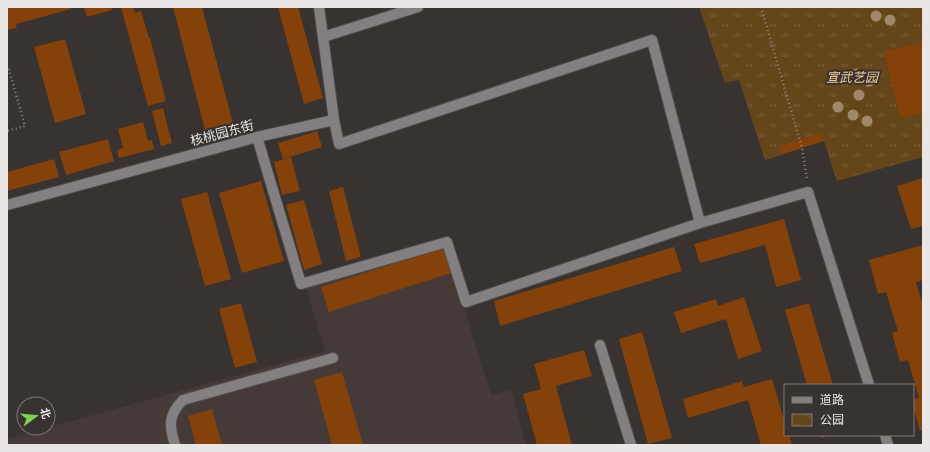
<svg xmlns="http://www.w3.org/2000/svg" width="930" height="452" font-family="'Libre Baskerville','Noto Sans SC',serif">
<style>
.built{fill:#463a38}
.park{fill:url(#park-tufts)}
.building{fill:#844109}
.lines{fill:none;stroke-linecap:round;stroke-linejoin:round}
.minor-casing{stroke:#544f4e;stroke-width:12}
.path{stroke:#8b8786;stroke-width:2.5;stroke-dasharray:1 3;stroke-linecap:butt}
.minor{stroke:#848081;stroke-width:10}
.tree{fill:#a08769}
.labels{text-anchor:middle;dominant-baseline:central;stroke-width:4;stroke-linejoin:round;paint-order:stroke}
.park-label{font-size:13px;font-style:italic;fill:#f6cc96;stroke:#383231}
.street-label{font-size:13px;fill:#e9e6e5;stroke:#383231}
</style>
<defs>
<pattern id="park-tufts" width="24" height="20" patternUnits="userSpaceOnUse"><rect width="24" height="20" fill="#64461a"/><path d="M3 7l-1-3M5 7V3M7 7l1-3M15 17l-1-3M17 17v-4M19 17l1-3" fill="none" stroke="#7a613b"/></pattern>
</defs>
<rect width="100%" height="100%" fill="#383231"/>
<path class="built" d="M445,246L491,395L511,390L526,445H7V439L325,351L306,287Z"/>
<path class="park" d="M699,7H923V157L837,181L824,141L765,160L739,80L725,83Z"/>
<path class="building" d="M7,7H71V9L16,24L17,28L7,30Z
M84,7H111L112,10L87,17Z
M121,7H133L135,13L141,11L149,38H150L166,101L148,106Z
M173,7H202L233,123L205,130Z
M278,7H298L323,98L304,104Z
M65,39L86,114L55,123L34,47Z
M922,43L923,49V113L900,118L884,51Z
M163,108L172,143L161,146L152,111Z
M143,122L148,141L152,140L154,149L119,158L117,150L123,148L118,129Z
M317,131L322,147L283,159L278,143Z
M821,133L824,141L782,154L779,146Z
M108,139L114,161L66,175L59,152Z
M291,157L300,191L282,195L274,162Z
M54,159L59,177L7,191V172Z
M923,178V226L911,229L897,186Z
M261,181L284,261L242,273L219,193Z
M343,187L361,257L346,261L329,191Z
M207,192L231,279L205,286L181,199Z
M304,200L322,264L304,270L286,205Z
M784,219L801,280L776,287L765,245L700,263L694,244Z
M923,245V280L916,282L923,305V430L920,431L913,406V399L919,398L908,360L900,362L892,333L898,331L886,292L878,294L869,260Z
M674,247L682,271L500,326L494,301Z
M443,248L451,273L329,312L321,287Z
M744,297L762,351L738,359L726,319L681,333L674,312L716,299L718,306Z
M241,303L257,362L235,368L219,309Z
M809,303L811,310L833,385H807L785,310Z
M642,332L672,438L648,444L619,339Z
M584,350L592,376L556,386L572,445H537L523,394L541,389L534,364Z
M342,372L363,445H332L314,380Z
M772,379L785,423V435H789L792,445H761L748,400L688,418L683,399L742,381L744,387Z
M212,409L222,445H196L188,416Z
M821,435H830L822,438Z"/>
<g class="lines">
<g class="minor-casing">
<path id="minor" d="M323,37L418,7
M334,120L339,144L652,40L700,223
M257,137L301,284L447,242L466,302L700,223L808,192L869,385
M7,205L257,137L334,120L319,7
M600,345L631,445
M885,435L888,445
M175,445C169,426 168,415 183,400L333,358"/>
</g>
<path class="path" d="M761,7L802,148L807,180
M7,66H8L25,126L7,131"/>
<use href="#minor" class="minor"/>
</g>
<g class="tree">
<circle cx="876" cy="16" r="5.5"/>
<circle cx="890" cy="20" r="5.5"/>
<circle cx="857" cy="74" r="5.5"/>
<circle cx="869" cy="81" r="5.5"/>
<circle cx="859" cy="95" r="5.5"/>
<circle cx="838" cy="107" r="5.5"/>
<circle cx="853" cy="115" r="5.5"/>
<circle cx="867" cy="121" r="5.5"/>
</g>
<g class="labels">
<g class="park-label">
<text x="852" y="77">宣武艺园</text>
</g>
<g class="street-label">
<text transform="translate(222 133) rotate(-15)">核桃园东街</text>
</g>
</g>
<rect width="930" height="452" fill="none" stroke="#e9e6e5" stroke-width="16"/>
<rect x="784" y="384" width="130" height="52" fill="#383231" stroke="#7f7a79"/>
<rect x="792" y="397" width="20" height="6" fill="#848081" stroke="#7f7a79"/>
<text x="820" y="404" font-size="12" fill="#e9e6e5">道路</text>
<rect x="792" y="414" width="20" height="12" fill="url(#park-tufts)" stroke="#7f7a79"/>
<text x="820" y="424" font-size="12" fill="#e9e6e5">公园</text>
<g transform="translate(36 416) rotate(74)"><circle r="19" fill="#383231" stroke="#7f7a79"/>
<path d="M0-3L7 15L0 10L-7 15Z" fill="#82d050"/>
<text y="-6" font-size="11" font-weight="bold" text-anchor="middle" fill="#e9e6e5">北</text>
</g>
</svg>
